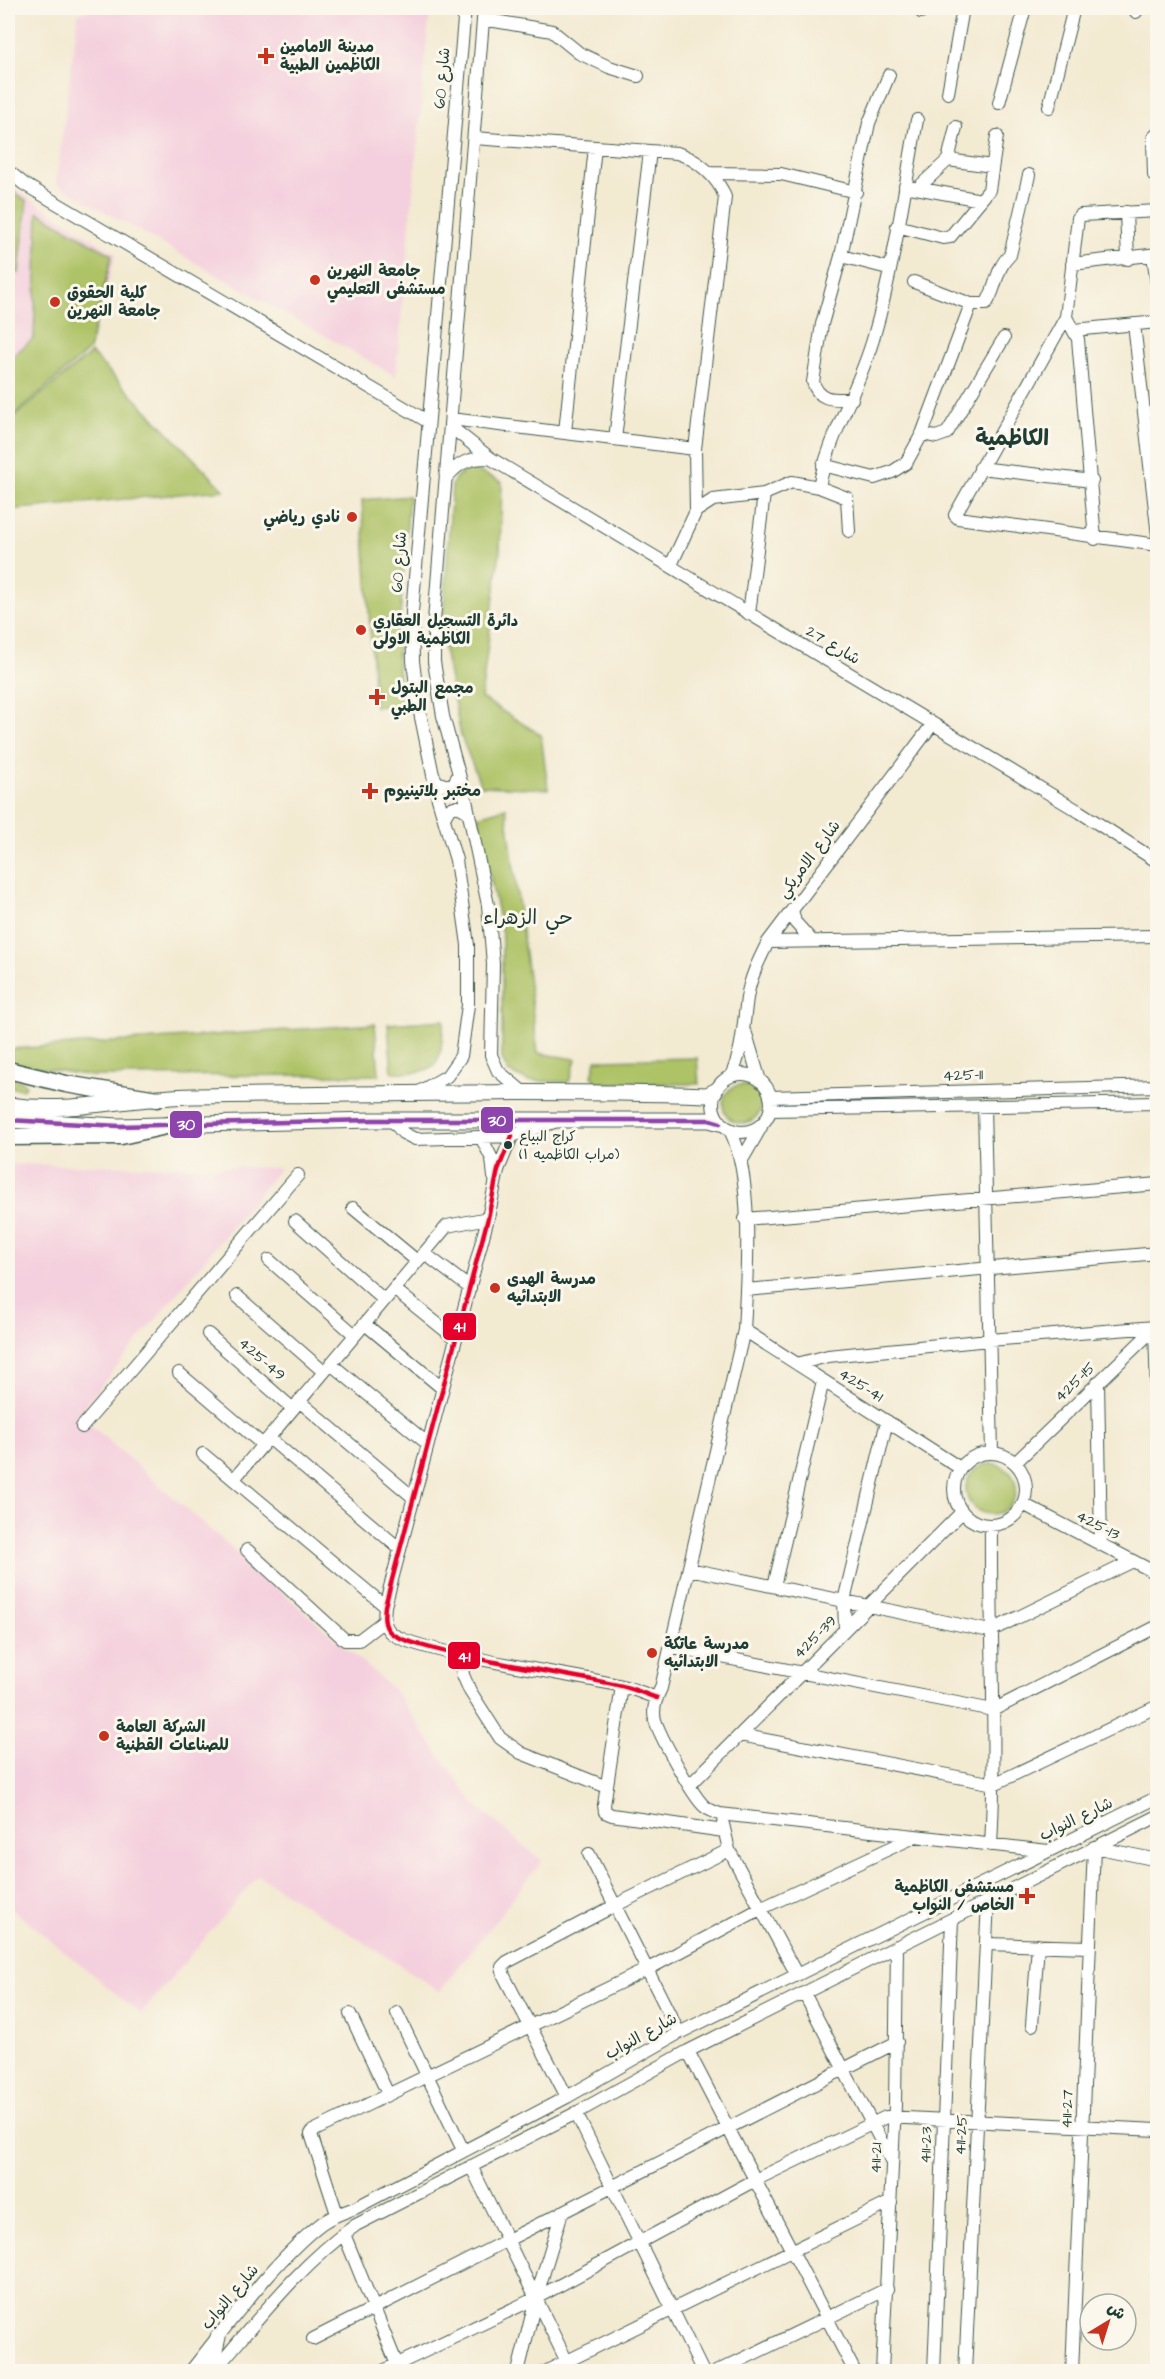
<svg xmlns="http://www.w3.org/2000/svg" width="1165" height="2379" font-family="'Architects Daughter','Playpen Sans Arabic',sans-serif">
<style>
.built{fill:#f4cfdd}
.green{fill:#aec266;stroke:#66804d;stroke-width:1.5}
.lines{fill:none;stroke-linecap:round;stroke-linejoin:round}
.minor-casing{stroke:#3f574c;stroke-width:14}
.major-casing{stroke:#3f574c;stroke-width:17}
.highway-casing{stroke:#3f574c;stroke-width:19}
.minor{stroke:#fff;stroke-width:12}
.major{stroke:#fff;stroke-width:15}
.highway{stroke:#fff;stroke-width:16}
.bus-1-casing{stroke:#fbf7ec;stroke-width:9}
.bus-2-casing{stroke:#fbf7ec;stroke-width:9}
.bus-1{stroke:#8e44ad;stroke-width:4.5}
.bus-2{stroke:#e4002b;stroke-width:4.5}
.poi-dot{fill:#c8321e;stroke:#fbf7ec;stroke-width:2}
.bus-dot{fill:#1f3d34;stroke:#fbf7ec;stroke-width:2}
.labels{text-anchor:middle;dominant-baseline:central;stroke-width:6;stroke-linejoin:round;paint-order:stroke}
.bus-label{font-size:14px;fill:#1f3d34;stroke:#fbf7ec;text-anchor:start}
.poi-label{font-size:16px;font-weight:bold;fill:#1f3d34;stroke:#fbf7ec;text-anchor:start}
.street-label{font-size:16px;fill:#1f3d34;stroke:#fbf7ec}
.quarter-label{font-size:20px;fill:#1f3d34;stroke:#fbf7ec}
.district-label{font-size:22px;font-weight:bold;fill:#1f3d34;stroke:#fbf7ec}
.line-badge{stroke:#fbf7ec;stroke-width:2}
.badge-label{font-size:16px;text-anchor:middle;font-weight:bold;fill:#fff}
</style>
<rect width="100%" height="100%" fill="#fbf7ec"/>
<filter id="ink" filterUnits="userSpaceOnUse"><feTurbulence type="fractalNoise" baseFrequency=".0167" numOctaves="2"/><feDisplacementMap in="SourceGraphic" scale="12" xChannelSelector="R" yChannelSelector="G"/><feConvolveMatrix kernelMatrix="1 2 1 2 8 2 1 2 1" color-interpolation-filters="sRGB"/></filter>
<filter id="wash" filterUnits="userSpaceOnUse"><feTurbulence type="fractalNoise" baseFrequency=".008" numOctaves="4" result="noise"/><feDisplacementMap in="SourceGraphic" scale="24" xChannelSelector="R" yChannelSelector="G"/><feGaussianBlur stdDeviation="1.35" result="paint"/><feColorMatrix in="noise" values="0 0 0 0 0 0 0 0 0 0 0 0 0 0 0 0 0 1.4 0 .05"/><feComposite in="paint" operator="in"/></filter>
<g filter="url(#wash)">
<rect width="100%" height="100%" fill="#f3ead2"/>
<path class="built" d="M95,8H430L396,376L56,184L78,14Z
M8,185L116,254L89,351L8,417Z
M8,1164L280,1168L78,1414L393,1689L474,1804L542,1861L440,1991L258,1875L141,2014L8,1906Z"/>
<path class="green" d="M8,189L27,201L19,273L8,272Z
M38,212L112,255L89,350L8,420V360L34,338Z
M91,353L224,490L8,510V422Z
M470,468L502,482L500,550L481,698L541,735L548,789L481,786L461,736L442,639L452,485L456,477Z
M409,496L397,659L402,704L375,707L362,500Z
M506,808L538,1053L576,1059L569,1082L528,1081L508,1072L502,1059V934L478,816Z
M444,1020C440,1065 441,1075 392,1072L388,1024Z
M375,1024L379,1075L91,1076L11,1063V1049Z
M697,1058L699,1084L598,1083L592,1076L596,1060Z
M8,1077L23,1082L26,1086L22,1089L8,1087Z
M723 1104a19 19 0 1 1 38 0a19 19 0 1 1-38 0Z
M966 1489a25 25 0 1 1 50 0a25 25 0 1 1-50 0Z"/>
</g>
<g filter="url(#ink)">
<g class="lines">
<g class="minor-casing">
<path id="minor" d="M484,8L434,621V662L443,716L466,800L488,905L493,964L491,1055L498,1071L523,1092
M921,12L922,8
M1136,12V8
M483,19L552,31L579,53L609,67L638,76
M948,93L963,8
M999,103L1025,8
M1049,107L1074,8
M474,138L677,153C697,159 718,177 725,197L695,449L696,511
M948,160L992,166
M8,171L24,184L427,421
M709,173L781,174L856,192
M1154,175L1153,138L1158,133
M905,186L981,200
M918,188L948,160L956,127
M1158,211L1081,215L1078,218L1066,317L955,515L958,518L1158,545
M1126,212L1128,259
M897,226L943,238L950,237L989,190L997,136
M1153,255L1158,292
M841,256L888,268
M1072,264L1158,254
M914,282L971,304H986C997,288 995,269 1010,255L1029,175
M1066,317L1078,339L1095,539
M1134,324L1158,536
M1074,330L1158,322
M852,399C835,399 819,402 813,382L822,324L841,256L869,123L889,75
M451,419L695,449
M451,427L490,458L1080,812L1158,862
M565,432L595,147
M922,434L936,437L947,433L1004,338
M615,439L650,151
M823,465L874,478L892,472L906,463L922,434L971,304
M980,468L1092,481
M447,477C459,462 470,458 489,458
M819,487C828,437 860,387 874,336C894,266 904,192 917,120
M671,565L696,511L713,500L764,494L792,482L819,487L847,498L849,531
M749,614L764,494
M433,775L437,782L447,786L454,783L459,774
M444,819C449,804 458,804 469,813
M792,910L795,922L812,941
M768,942L1158,936
M746,1034L760,1081
M713 1103a29 29 0 1 1 58 0a29 29 0 1 1-58 0Z
M731,1076C743,1050 743,1026 747,998C750,978 759,960 768,942L932,725
M419,1092L447,1076L461,1056L468,1005V945L456,860L438,799L418,703L413,661L412,612L465,8
M770,1097L1158,1086
M984,1106L992,1453
M770,1110L1158,1103
M392,1120L403,1133L415,1139L512,1136L554,1122
M730,1130C754,1177 747,1276 744,1330L661,1688C656,1698 652,1709 655,1720C660,1736 692,1795 704,1806C708,1810 715,1812 720,1814L1048,1851
M512,1136L498,1170L488,1218L385,1606C384,1615 383,1625 390,1632C409,1652 583,1676 622,1686C634,1689 645,1694 657,1698
M482,1139L492,1159L494,1177
M742,1160L761,1127
M353,1208L417,1261
M745,1219L1158,1184
M295,1221L384,1300
M424,1253L470,1288
M269,1260L355,1335
M394,1289L456,1339
M746,1290L1158,1253
M237,1296L324,1372
M365,1324L442,1388
M744,1330L960,1468
M208,1334L293,1409
M331,1364L428,1444
M797,1364L828,1356L989,1340L1155,1327L1158,1427
M179,1373L263,1445
M1098,1382L1101,1545
M299,1401L414,1498
M82,1427L298,1175
M269,1438L400,1549
M954 1489a36 36 0 1 1 72 0a36 36 0 1 1-72 0Z
M203,1454L385,1606
M1015,1463L1157,1326
M234,1479L447,1226L488,1218
M1023,1504L1158,1574
M247,1550L345,1640H359L384,1621
M689,1569L990,1631L1133,1561
M774,1586L823,1381
M845,1629L844,1601L887,1421
M670,1647L993,1710L1158,1626
M461,1655L463,1675L470,1691L500,1738L521,1753L607,1787
M622,1686L604,1805L605,1812L612,1815L724,1831
M740,1735L994,1784L1158,1706
M690,1785L962,1512
M723,1824L729,1850L797,1975
M991,1845C997,1738 990,1632 991,1525
M589,1854L679,2033
M986,1944L1090,1947
M804,1993L892,2162
M397,2013L463,2150
M350,2014L388,2094
M1032,2025L1038,1945
M688,2051L855,2372
M567,2097L504,1976L502,1967L507,1962L614,1906L729,1850
M576,2113L703,2372
M471,2166L572,2372
M337,2214L311,2134L313,2131L648,1969L760,1909L912,1838
M344,2234L400,2372
M313,2339L897,2042
M190,2372C227,2326 276,2258 322,2223C332,2216 344,2212 355,2208L567,2097L679,2033L1158,1797
M213,2372C258,2320 300,2264 356,2225L576,2113L688,2051L1158,1816
M381,2372L536,2298L755,2180L886,2117L1158,2130
M518,2372L536,2298L562,2212
M545,2372L891,2202
M716,2372L887,2289
M882,2372L895,2105L897,1946
M934,2372L952,1919
M965,2372L988,1901
M1072,2372L1094,1847L1158,1860"/>
</g>
<g class="major-casing">
<path id="major" d="M8,1105C74,1114 129,1097 193,1096C364,1094 536,1090 707,1095L715,1091
M8,1120L119,1126L372,1120H710L720,1123
M202,2372L214,2355L218,2337"/>
</g>
<g class="highway-casing">
<path id="highway" d="M8,1070L66,1084L157,1099
M8,1137L121,1136L175,1124"/>
</g>
<use href="#minor" class="minor"/>
<use href="#major" class="major"/>
<use href="#highway" class="highway"/>
<g class="bus-1-casing">
<path id="bus-1" d="M8,1120L119,1126L372,1120H710L720,1123"/>
</g>
<g class="bus-2-casing">
<path id="bus-2" d="M512,1136L498,1170L488,1218L385,1606C384,1615 383,1625 390,1632C409,1652 583,1676 622,1686C634,1689 645,1694 657,1698"/>
</g>
<use href="#bus-1" class="bus-1"/>
<use href="#bus-2" class="bus-2"/>
</g>
</g>
<g class="poi-dot">
<path d="M263 47h6v6h6v6h-6v6h-6v-6h-6v-6h6z"/>
<circle cx="315" cy="280" r="6"/>
<circle cx="55" cy="302" r="6"/>
<circle cx="352" cy="517" r="6"/>
<circle cx="361" cy="630" r="6"/>
<path d="M374 688h6v6h6v6h-6v6h-6v-6h-6v-6h6z"/>
<path d="M367 782h6v6h6v6h-6v6h-6v-6h-6v-6h6z"/>
<circle cx="495" cy="1288" r="6"/>
<circle cx="652" cy="1653" r="6"/>
<circle cx="104" cy="1736" r="6"/>
<path d="M1024 1887h6v6h6v6h-6v6h-6v-6h-6v-6h6z"/>
</g>
<circle class="bus-dot" cx="508" cy="1145" r="5"/>
<g class="labels">
<g class="bus-label">
<text x="519" y="1137">كراج البياع<tspan x="519" dy="18">(مراب الكاظميه ١)</tspan></text>
</g>
<g class="poi-label">
<text x="280" y="47">مدينة الامامين<tspan x="280" dy="18">الكاظمين الطبية</tspan></text>
<text x="327" y="271">جامعة النهرين<tspan x="327" dy="18">مستشفى التعليمي</tspan></text>
<text x="67" y="293">كلية الحقوق<tspan x="67" dy="18">جامعة النهرين</tspan></text>
<text x="340" y="517" text-anchor="end">نادي رياضي</text>
<text x="373" y="621">دائرة التسجيل العقاري<tspan x="373" dy="18">الكاظمية الاولى</tspan></text>
<text x="391" y="688">مجمع البتول<tspan x="391" dy="18">الطبي</tspan></text>
<text x="384" y="791">مختبر بلاتينيوم</text>
<text x="507" y="1279">مدرسة الهدى<tspan x="507" dy="18">الابتدائيه</tspan></text>
<text x="664" y="1644">مدرسة عاتكة<tspan x="664" dy="18">الابتدائيه</tspan></text>
<text x="116" y="1727">الشركة العامة<tspan x="116" dy="18">للصناعات القطنية</tspan></text>
<text x="1014" y="1887" text-anchor="end">مستشفى الكاظمية<tspan x="1014" dy="18">الخاص / النواب</tspan></text>
</g>
<g class="street-label">
<text transform="translate(442 78) rotate(-85)">شارع 60</text>
<text transform="translate(399 562) rotate(-86)">شارع 60</text>
<text transform="translate(833 645) rotate(31)">شارع 27</text>
<text transform="translate(809 859) rotate(-53)">شارع الامريكي</text>
<text transform="translate(963 1075) rotate(-2)">425-11</text>
<text transform="translate(262 1359) rotate(41)">425-49</text>
<text transform="translate(1075 1382) rotate(-44)">425-15</text>
<text transform="translate(861 1385) rotate(32)">425-41</text>
<text transform="translate(1098 1525) rotate(27)">425-13</text>
<text transform="translate(815 1637) rotate(-45)">425-39</text>
<text transform="translate(1076 1819) rotate(-26)">شارع النواب</text>
<text transform="translate(641 2036) rotate(-29)">شارع النواب</text>
<text transform="translate(1067 2109) rotate(-88)">411-27</text>
<text transform="translate(961 2135) rotate(-87)">411-25</text>
<text transform="translate(926 2145) rotate(-88)">411-23</text>
<text transform="translate(876 2158) rotate(-88)">411-21</text>
<text transform="translate(230 2297) rotate(-50)">شارع النواب</text>
</g>
<g class="quarter-label">
<text x="528" y="918">حي الزهراء</text>
</g>
<g class="district-label">
<text x="1012" y="438">الكاظمية</text>
</g>
</g>
<g class="line-badge">
<rect x="480" y="1106" width="34" height="28" rx="6" fill="#8e44ad"/>
<rect x="169" y="1110" width="34" height="29" rx="6" fill="#8e44ad"/>
<rect x="442" y="1312" width="35" height="29" rx="6" fill="#e4002b"/>
<rect x="447" y="1641" width="34" height="29" rx="6" fill="#e4002b"/>
</g>
<g class="badge-label">
<text x="497" y="1126">30</text>
<text x="186" y="1130">30</text>
<text x="459" y="1332">41</text>
<text x="464" y="1662">41</text>
</g>
<rect width="1165" height="2379" fill="none" stroke="#fbf7ec" stroke-width="30"/>
<g transform="translate(1108 2322) rotate(38)"><circle r="28" fill="#fbf7ec" stroke="#a3ada2" stroke-width="1.5"/>
<path d="M0-4.5L10 22L0 15L-10 22Z" fill="#c8321e"/>
<text y="-9" font-size="16" font-weight="bold" text-anchor="middle" fill="#1f3d34">ش</text>
</g>
</svg>
